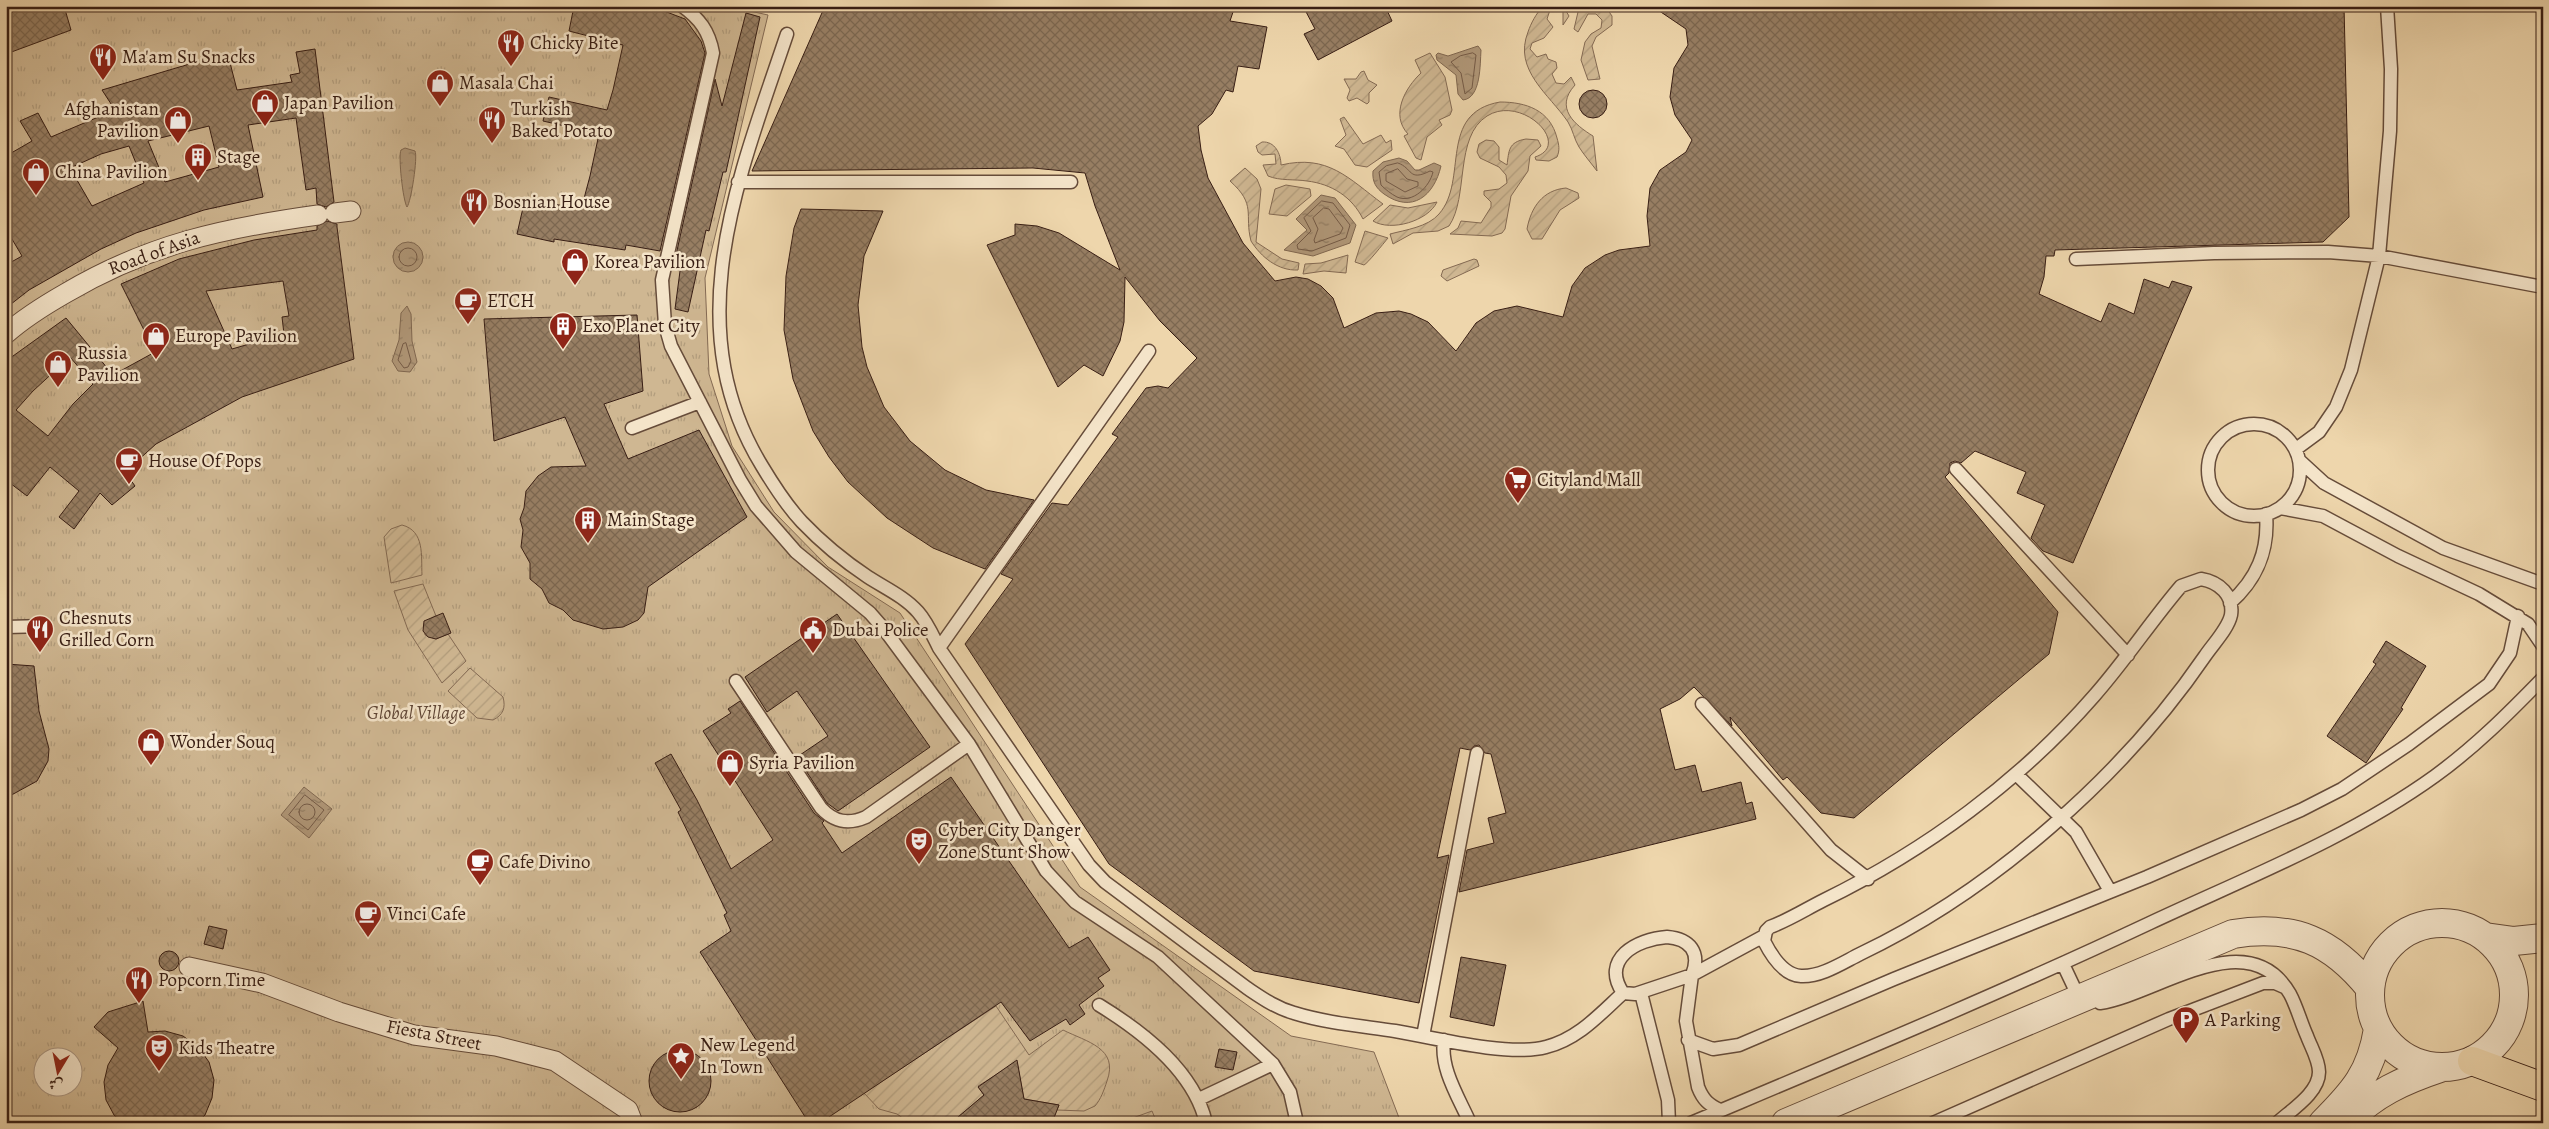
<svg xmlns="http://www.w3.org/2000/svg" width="2549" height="1129" font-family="Alegreya,Amiri,serif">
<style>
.park{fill:url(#park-tufts);stroke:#846a53;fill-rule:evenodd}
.garden{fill:url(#garden-furrows);stroke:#846a53}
.water{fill:url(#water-ripples);stroke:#806750}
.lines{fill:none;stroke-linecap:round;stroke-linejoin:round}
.shore{stroke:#745a46;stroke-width:1}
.building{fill:url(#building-cross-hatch);stroke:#381e14;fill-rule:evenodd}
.service-casing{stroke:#664c3a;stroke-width:15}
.pedestrian-casing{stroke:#664c3a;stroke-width:21}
.tertiary-casing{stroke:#664c3a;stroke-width:30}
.motorway-casing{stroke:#381e14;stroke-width:30}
.service{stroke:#f4e4c9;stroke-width:12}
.pedestrian{stroke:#f4e4c9;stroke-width:19}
.tertiary{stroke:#f4e4c9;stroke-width:28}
.motorway{stroke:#eed6ac;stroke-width:28}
.labels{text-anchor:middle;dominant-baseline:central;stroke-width:5;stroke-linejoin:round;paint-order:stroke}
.poi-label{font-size:19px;fill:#381e14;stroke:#f4e4c9;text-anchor:start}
.street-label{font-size:19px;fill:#381e14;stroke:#f4e4c9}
.park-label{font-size:19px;font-style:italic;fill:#5e4434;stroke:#f4e4c9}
</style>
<defs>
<pattern id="park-tufts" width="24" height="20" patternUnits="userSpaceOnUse" patternTransform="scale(1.25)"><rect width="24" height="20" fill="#cfb792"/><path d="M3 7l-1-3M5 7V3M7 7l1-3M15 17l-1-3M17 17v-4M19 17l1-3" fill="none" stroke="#b29d7d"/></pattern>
<pattern id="garden-furrows" width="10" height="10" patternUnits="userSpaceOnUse" patternTransform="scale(1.25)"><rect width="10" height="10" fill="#cfb792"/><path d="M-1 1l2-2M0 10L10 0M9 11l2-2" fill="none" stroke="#b29d7d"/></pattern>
<pattern id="water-ripples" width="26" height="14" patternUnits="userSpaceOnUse" patternTransform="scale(1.25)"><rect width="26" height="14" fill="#b09778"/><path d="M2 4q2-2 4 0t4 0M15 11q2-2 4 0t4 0" fill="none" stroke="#907b61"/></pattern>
<pattern id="building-cross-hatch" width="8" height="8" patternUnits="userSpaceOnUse" patternTransform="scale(1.25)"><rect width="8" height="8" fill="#977e63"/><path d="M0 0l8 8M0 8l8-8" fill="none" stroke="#7c6750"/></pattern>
</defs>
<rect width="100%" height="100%" fill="#eed6ac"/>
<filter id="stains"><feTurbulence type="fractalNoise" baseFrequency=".004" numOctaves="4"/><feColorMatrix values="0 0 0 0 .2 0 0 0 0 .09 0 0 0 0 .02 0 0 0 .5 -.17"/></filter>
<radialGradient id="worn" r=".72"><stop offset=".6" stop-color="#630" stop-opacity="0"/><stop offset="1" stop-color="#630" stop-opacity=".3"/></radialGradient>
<path class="park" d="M6,6H727L768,15L705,278L709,374L732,446L774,512L828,567L900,613L1080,887L1291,1036L1374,1052L1401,1123H6ZM42,1056H72V1086H42Z"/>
<path class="garden" d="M1543,6H1563L1569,16L1563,25V12L1557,8L1550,10L1547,19L1553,27L1544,38L1532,43L1530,49L1537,57L1546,54L1548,59L1556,62L1557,68L1552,74L1556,83L1564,84L1571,77L1575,85C1554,108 1575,125 1593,136L1597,171C1591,163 1584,155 1579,147C1574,139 1573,130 1568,122C1549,94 1513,70 1528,32C1531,23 1536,14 1543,6Z
M1572,6H1605L1612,16V25L1596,37L1592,46L1600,79L1588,80L1581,60L1585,42L1591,34L1601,28L1602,20L1596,14H1588L1578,32L1574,29L1578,12Z
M1430,53L1445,77L1452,110L1450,115L1439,120L1442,125L1427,137L1421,160L1416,158L1404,136L1408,134C1390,115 1405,88 1421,73L1415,60Z
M1364,71L1368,80L1377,85L1369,93V102L1367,104L1357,98L1349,101L1347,98L1350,90L1344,79H1356L1361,72Z
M1500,102C1526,102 1550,110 1557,138C1559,145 1560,150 1557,157L1549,161L1536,160L1535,157C1573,145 1522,94 1487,116C1454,137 1469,197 1449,226L1438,231L1413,233L1393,244L1390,234C1405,230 1428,227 1439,214C1469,180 1437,113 1500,102Z
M1344,117L1363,144L1381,135L1386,143L1391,140L1392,150L1367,167L1355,165L1344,149L1335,146L1346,135L1340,119Z
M1526,139L1538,140L1541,146L1530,156L1528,171L1511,196L1505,229L1502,233L1492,236L1450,234L1458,228L1461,221L1481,223L1491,207V202L1484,195V191L1499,189L1507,183L1506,175L1499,167L1480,158L1477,152L1479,144L1486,140L1494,141L1499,147V160L1507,165C1509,151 1508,142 1526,139Z
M1262,142C1275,141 1281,154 1281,165C1328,154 1348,178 1383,204L1363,219C1352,197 1332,184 1307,181C1294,179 1280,181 1268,176L1263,165L1276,164L1275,154L1262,155L1258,152L1256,146Z
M1245,168L1257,179L1261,189L1256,242L1282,259L1299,263L1298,270C1278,271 1261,257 1251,241C1244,214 1257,205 1230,181Z
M1286,185L1310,189L1311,196L1287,216L1269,214L1275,189Z
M1566,188L1578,193L1579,198L1560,210L1542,239H1532L1527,229C1531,207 1543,190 1566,188Z
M1437,202C1428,221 1391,232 1373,221L1390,205L1408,208Z
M1365,231L1388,238C1383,244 1368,263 1364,265L1355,262Z
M1348,255L1346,273L1324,271L1303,274L1305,264L1321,263Z
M1474,259L1477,260L1479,266L1447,281L1441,276L1443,270Z
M402,525C425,531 421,556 422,575L391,583L384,537L391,529Z
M423,584L436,616L424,623L425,635L436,639L448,634L466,661L442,683L408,630L394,591Z
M470,668L503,697C506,708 503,715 493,720L477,718L448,691Z
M996,1006L1029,1055L1063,1030C1087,1042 1119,1048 1107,1081C1104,1090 1101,1099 1095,1106L1084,1111L1057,1110L1059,1105L1024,1099L1017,1062L978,1086L984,1095L951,1123H910L897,1114L879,1109L864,1093Z
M1152,1111L1157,1123H1119Z"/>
<path class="water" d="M1478,46L1481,50C1480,65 1481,98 1463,100L1458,94L1456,75L1437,60L1436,55L1438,53L1448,56Z
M405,148L415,151C418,157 411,202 407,207C403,201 398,156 401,150Z
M1399,158L1407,161L1415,170H1419L1434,163L1441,166C1434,196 1412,214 1384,194C1376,188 1372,182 1373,171L1383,162Z
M1321,195L1335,198L1356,225L1350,243L1313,256L1284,250L1307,230L1296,219Z
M393 257a15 15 0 1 1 30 0a15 15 0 1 1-30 0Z
M407,306L411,314L412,341L417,362L410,372L398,371L392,361L399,340L401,313Z
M304,787L332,809L309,838L281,815Z"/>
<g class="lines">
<path class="shore" d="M1473,53L1476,55L1472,88L1465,94L1461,73L1451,62L1460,56Z
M1398,163C1413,168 1408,182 1430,171L1433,172C1430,186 1413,204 1397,197C1391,194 1385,189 1381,185L1379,172L1386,166Z
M1398,169L1407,179L1418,182V186L1405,192L1386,181V174Z
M1322,201L1333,203L1350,225L1346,238L1312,251L1298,249L1297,245L1311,231L1304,218Z
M1324,208L1329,209L1343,228L1340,234L1315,243L1314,240L1318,229L1313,218Z
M399 257a9 9 0 1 1 18 0a9 9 0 1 1-18 0Z
M406,343L411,361L408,367L404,368L398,360L403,344Z
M305,795L324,810L308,830L289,815Z
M299 812a8 8 0 1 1 16 0a8 8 0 1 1-16 0Z"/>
</g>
<path class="building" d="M6,6H64L71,30L6,54Z
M574,6H651L685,19L701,41L705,53L660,251L626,245L625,250L554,239V242L517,234L525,199L570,207V203L582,206L590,176L599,134L543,121L549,97L607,110L613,90L623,45L569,31Z
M825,6H1235L1230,21L1267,27L1259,69L1238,66L1233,92L1226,90L1212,114L1198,126L1201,150L1208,178L1243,243L1275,281L1296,277L1308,279L1321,286L1333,298L1344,328L1376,313L1399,311L1411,314L1428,322L1456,351L1476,323L1494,311L1517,306L1563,317L1572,286L1585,268L1605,255L1619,250L1650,246L1647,216L1650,188L1660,170L1686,152L1692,140L1675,115L1670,97L1674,68L1688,45L1686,29L1652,6H2344L2349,217L2323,242L2055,250L2054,256H2046L2044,277L2039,294L2101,322L2109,303L2134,314L2144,279L2169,288L2172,281L2192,287L2073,563L2043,551L2031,538L2045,505L2017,493L2026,472L1975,451L1961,463L1955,461L1950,463L1949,473L1945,477L2058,612L2049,654L1854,818L1821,813L1787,777L1783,780L1730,717L1732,726L1694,687L1680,699L1660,709L1675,770L1695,765L1702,792L1741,782L1746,804L1752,802L1756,819L1459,892L1467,850L1494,843L1488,818L1506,813L1491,754L1485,753L1479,745L1474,746L1470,750L1460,748L1437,858L1449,855L1419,1003L1254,971L1109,864L965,644L1013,579L1001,574L1052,503L1068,505L1118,437L1112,434L1146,388L1158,386L1168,388L1197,358L1160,321L1125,277L1124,322L1120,341L1103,376L1084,365L1058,387L987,245L1015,235V224L1037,226L1059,233L1120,270L1095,206L1085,173L1033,168L752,171Z
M1303,6H1385L1392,21L1318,60L1304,34L1315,29Z
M746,13L760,17L726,172H723L709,231L706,230L688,312L675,309L682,256L676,255L715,79L722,106Z
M315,49L334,202L326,207L317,204L316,188L306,190L296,118L248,125L263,197L204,210L136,233L101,249L29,290L6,308V265L22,256L6,229V156L32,141L20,121L38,113L51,137L115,110L102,90L203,60L228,55L237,90L292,82L290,75L300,73L296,52ZM209,126L219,167L165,182L148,141ZM129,146L144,183L92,206L70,168L101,154Z
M1579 104a14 14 0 1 1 28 0a14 14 0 1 1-28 0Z
M801,209L883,211L864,256L858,305L862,347L867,367L884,407L910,441L945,470L986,490L1034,500L985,569L933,548L887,518L848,482L829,457L813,431L793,379L784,330L786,276L794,228Z
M327,221L337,224V227L354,359L242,397L156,444L125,472L135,486L112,505L100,493L74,529L59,517L79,491L50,467L27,496L6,480V361L66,318L113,375L155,352L121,284L179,259L254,240L317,230V226ZM283,281L289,316L282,317L284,334L232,349L206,291ZM70,357L93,384L73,404L48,436L16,410L33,391Z
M637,315L643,391L604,404L628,459L699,430L747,517L648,587L644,613L638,620L623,627L603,629L573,620L563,610L549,603L542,589L530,579V563L521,547L523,530L520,519L524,508L526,491L538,476L551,467L586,466L565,417L494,441L484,319Z
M443,613L451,633L436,639L428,637L423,631L424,621Z
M837,614L930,747L838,811L827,803L797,757L828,736L797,691L767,712L745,677Z
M2386,641L2426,666L2401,708L2403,709L2366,763L2327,736L2376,664L2373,662Z
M6,664L34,666L39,711L49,749L48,761L37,781L6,798Z
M740,701L814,813L824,821L822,823L842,853L951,777L1069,948L1088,937L1110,970L1098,978L1104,986L1079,1005L1085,1014L1070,1025L1066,1019L1030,1041L1001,1002L820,1123H809L700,952L731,931L724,915L727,913L678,812L681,810L655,763L671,754L697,800L731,869L773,840L703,731L731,713L728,709Z
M209,926L227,930L223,949L204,944Z
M159 961a10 10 0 1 1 20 0a10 10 0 1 1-20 0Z
M1461,957L1506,965L1494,1026L1450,1017Z
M143,1001L148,1032L165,1031L183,1036L198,1047L209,1062L214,1080L212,1098L205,1115L197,1123H121L114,1115L106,1100L104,1082L108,1065L118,1048L94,1027L108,1012Z
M1219,1049L1237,1052L1233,1070L1215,1067Z
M649 1081a31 31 0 1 1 62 0a31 31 0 1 1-62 0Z
M1017,1060L1024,1099L1059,1105L1052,1123H951L984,1095L978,1087Z"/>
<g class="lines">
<g class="service-casing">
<path id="service" d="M682,6C700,19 709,31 713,53L662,280L665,325L671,346L740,480L756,506L796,552L870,613L884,629L969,744L1046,871L1075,902L1158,957L1273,1064L1290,1092L1297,1123
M787,34C739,177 676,325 762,466C774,486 786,505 802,522C822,543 844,561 868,577C885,588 905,597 918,612C927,622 933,636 939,648L1089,865L1105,882L1247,988C1262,998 1276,1008 1294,1013C1326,1023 1362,1026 1395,1031C1434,1038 1510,1057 1546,1047C1578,1039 1599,1015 1623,993
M738,182H1071
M2076,259L2214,253L2328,252L2379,256L2543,287
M2208 470a46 46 0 1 1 92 0a46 46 0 1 1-92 0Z
M632,428L700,402
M2296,449L2319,432L2336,407L2351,370L2379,256L2390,131L2391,69L2387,6
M2300,461L2324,483L2443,548L2543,584
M1956,469L2128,655
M2280,508L2323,516L2398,556L2479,594L2528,624L2543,646
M2201,579C2219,582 2234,595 2231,615C2228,629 2213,644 2205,656C2123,776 1991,892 1860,954C1842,963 1821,977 1801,976C1783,975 1771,955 1764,941L1766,931L1770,927C1789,920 1806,909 1824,900C1926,850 2020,781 2094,696C2125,661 2151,621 2181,586Z
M2230,603C2257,579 2269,551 2266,514
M6,627L45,626
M939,648L1149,351
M736,681L821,808C834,822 848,825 866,817L969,744
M1702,704L1831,850L1868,879
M2016,774L2076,832L2110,891
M1667,937C1690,939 1701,952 1692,975L1635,994L1623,993C1600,959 1637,939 1667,937Z
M2063,964L2080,1000
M1641,993L1668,1100L1669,1123
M2100,1003C2156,995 2248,921 2290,994C2297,1007 2301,1023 2307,1036C2311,1047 2319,1060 2319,1072C2319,1093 2291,1110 2277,1123
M1099,1005C1143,1032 1194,1071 1206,1123
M1423,1036L1477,753
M1444,1040C1440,1069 1458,1096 1470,1123
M1688,1040L1713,1049L1739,1045L1894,979L2147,877L2301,810L2342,789L2409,744L2489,684L2510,653L2518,616
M1199,1099L1273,1064
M1720,1110C1709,1105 1703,1100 1698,1087L1686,1021L1692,975L1764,936
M1691,1123C1845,1058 1999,994 2150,923C2246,878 2349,838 2435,776C2475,747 2509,713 2543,678
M1933,1123L2169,1019L2263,983H2275L2284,987"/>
</g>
<g class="pedestrian-casing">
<path id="pedestrian" d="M335,213L351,211
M6,334C24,318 45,305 66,293C149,244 224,228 318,215
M189,967L262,983L339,1012L414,1035L496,1046L555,1061L628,1110L633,1123"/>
</g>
<g class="tertiary-casing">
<path id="tertiary" d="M2370 995a72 72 0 1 1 144 0a72 72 0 1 1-144 0Z
M2485,937L2514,941L2543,938
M1786,1123L2233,934C2294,924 2332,941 2370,988
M2323,1123C2354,1092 2371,1073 2378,1029
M2346,1123C2372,1094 2404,1080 2440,1068"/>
</g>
<g class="motorway-casing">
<path id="motorway" d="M2472,1061L2543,1087"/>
</g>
<use href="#service" class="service"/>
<use href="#pedestrian" class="pedestrian"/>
<use href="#tertiary" class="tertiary"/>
<use href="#motorway" class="motorway"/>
</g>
<defs>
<g id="restaurant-pin" transform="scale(1.4375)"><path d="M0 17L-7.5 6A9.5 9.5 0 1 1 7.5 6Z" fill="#8f2418" stroke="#f4e4c9"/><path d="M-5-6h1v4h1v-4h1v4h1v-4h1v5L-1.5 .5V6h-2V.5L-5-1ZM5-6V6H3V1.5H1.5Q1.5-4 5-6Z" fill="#fff"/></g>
<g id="shop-pin" transform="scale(1.4375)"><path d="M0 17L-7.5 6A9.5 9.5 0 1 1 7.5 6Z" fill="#8f2418" stroke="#f4e4c9"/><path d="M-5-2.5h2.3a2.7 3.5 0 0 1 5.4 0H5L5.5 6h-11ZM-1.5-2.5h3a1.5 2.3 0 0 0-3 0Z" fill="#fff"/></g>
<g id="building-pin" transform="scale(1.4375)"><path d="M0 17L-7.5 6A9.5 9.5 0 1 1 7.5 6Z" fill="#8f2418" stroke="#f4e4c9"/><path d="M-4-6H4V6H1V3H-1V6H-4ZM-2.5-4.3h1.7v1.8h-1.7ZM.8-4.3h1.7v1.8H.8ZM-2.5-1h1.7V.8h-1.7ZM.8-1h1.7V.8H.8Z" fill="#fff"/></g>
<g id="cafe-pin" transform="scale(1.4375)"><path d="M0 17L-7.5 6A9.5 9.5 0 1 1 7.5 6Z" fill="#8f2418" stroke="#f4e4c9"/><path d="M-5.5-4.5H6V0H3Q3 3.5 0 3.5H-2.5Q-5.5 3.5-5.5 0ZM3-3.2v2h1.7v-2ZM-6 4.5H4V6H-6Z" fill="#fff"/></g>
<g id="supermarket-pin" transform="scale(1.4375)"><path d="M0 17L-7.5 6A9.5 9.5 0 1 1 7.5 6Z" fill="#8f2418" stroke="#f4e4c9"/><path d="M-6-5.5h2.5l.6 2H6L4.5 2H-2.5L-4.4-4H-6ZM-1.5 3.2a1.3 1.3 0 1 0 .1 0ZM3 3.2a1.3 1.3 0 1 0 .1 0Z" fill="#fff"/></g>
<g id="civic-pin" transform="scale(1.4375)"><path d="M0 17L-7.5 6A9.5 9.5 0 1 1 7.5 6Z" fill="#8f2418" stroke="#f4e4c9"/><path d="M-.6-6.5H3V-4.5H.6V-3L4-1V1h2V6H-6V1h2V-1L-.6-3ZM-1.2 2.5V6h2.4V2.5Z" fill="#fff"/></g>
<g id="theatre-pin" transform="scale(1.4375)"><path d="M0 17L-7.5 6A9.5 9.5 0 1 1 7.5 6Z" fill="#8f2418" stroke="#f4e4c9"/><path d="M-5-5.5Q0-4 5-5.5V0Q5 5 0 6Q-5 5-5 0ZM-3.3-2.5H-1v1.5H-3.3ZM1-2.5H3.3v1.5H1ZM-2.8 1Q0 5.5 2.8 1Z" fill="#fff"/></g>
<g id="parking-pin" transform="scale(1.4375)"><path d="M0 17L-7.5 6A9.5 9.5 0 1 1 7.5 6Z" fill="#8f2418" stroke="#f4e4c9"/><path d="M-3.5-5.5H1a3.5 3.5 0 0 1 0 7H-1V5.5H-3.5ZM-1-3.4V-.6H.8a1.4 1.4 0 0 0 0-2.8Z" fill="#fff"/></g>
<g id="sight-pin" transform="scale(1.4375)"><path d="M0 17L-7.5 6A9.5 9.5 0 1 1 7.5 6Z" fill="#8f2418" stroke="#f4e4c9"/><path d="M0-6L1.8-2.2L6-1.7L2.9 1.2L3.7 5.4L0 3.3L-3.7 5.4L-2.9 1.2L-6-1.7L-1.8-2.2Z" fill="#fff"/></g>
</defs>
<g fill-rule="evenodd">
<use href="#restaurant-pin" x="511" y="43"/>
<use href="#restaurant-pin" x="103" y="57"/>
<use href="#shop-pin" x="440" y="83"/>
<use href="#shop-pin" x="265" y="103"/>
<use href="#shop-pin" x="178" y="120"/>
<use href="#restaurant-pin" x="492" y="120"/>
<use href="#building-pin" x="198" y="157"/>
<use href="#shop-pin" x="36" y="172"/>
<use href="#restaurant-pin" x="474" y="202"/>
<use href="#shop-pin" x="575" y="262"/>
<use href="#cafe-pin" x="468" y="301"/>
<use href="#building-pin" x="563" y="326"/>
<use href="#shop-pin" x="156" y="336"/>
<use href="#shop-pin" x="58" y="364"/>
<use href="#cafe-pin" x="129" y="461"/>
<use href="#supermarket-pin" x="1518" y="480"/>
<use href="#building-pin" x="588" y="520"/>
<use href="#restaurant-pin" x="40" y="629"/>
<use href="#civic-pin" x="813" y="630"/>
<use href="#shop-pin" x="151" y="742"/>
<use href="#shop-pin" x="730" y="763"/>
<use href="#theatre-pin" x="919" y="841"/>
<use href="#cafe-pin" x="480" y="862"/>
<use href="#cafe-pin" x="368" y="914"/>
<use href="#restaurant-pin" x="139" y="980"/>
<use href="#parking-pin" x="2186" y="1020"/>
<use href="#theatre-pin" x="159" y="1048"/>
<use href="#sight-pin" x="681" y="1056"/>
</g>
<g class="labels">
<g class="poi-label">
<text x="530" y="43">Chicky Bite</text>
<text x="122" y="57">Ma'am Su Snacks</text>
<text x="459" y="83">Masala Chai</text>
<text x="284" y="103">Japan Pavilion</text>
<text x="159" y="109" text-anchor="end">Afghanistan<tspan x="159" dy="22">Pavilion</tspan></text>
<text x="511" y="109">Turkish<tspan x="511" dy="22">Baked Potato</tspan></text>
<text x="217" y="157">Stage</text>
<text x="55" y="172">China Pavilion</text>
<text x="493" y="202">Bosnian House</text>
<text x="594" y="262">Korea Pavilion</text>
<text x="487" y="301">ETCH</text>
<text x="582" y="326">Exo Planet City</text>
<text x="175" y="336">Europe Pavilion</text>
<text x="77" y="353">Russia<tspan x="77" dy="22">Pavilion</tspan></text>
<text x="148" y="461">House Of Pops</text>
<text x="1537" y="480">Cityland Mall</text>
<text x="607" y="520">Main Stage</text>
<text x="59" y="618">Chesnuts<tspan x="59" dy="22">Grilled Corn</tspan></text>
<text x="832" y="630">Dubai Police</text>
<text x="170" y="742">Wonder Souq</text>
<text x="749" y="763">Syria Pavilion</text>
<text x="938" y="830">Cyber City Danger<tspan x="938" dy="22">Zone Stunt Show</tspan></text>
<text x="499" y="862">Cafe Divino</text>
<text x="387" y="914">Vinci Cafe</text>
<text x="158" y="980">Popcorn Time</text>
<text x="2205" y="1020">A Parking</text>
<text x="700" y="1045">New Legend<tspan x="700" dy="22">In Town</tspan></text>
<text x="178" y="1048">Kids Theatre</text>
</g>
<g class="street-label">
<text transform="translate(154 253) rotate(-20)">Road of Asia</text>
<text transform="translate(434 1035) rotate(11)">Fiesta Street</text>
</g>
<g class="park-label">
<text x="416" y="713">Global Village</text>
</g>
</g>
<rect width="2549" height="1129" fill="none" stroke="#eed6ac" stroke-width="25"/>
<rect x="8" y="8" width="2534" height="1114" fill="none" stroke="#381e14" stroke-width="2.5"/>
<rect x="12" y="12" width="2524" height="1104" fill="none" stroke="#381e14"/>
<g transform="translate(58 1072) rotate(190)"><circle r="24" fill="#f4e4c9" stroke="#a99581"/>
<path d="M0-4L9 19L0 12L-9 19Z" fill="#8f2418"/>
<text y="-8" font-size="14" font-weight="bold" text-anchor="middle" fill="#381e14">ش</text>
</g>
<rect width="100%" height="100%" filter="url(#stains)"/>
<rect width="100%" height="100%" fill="url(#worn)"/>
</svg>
